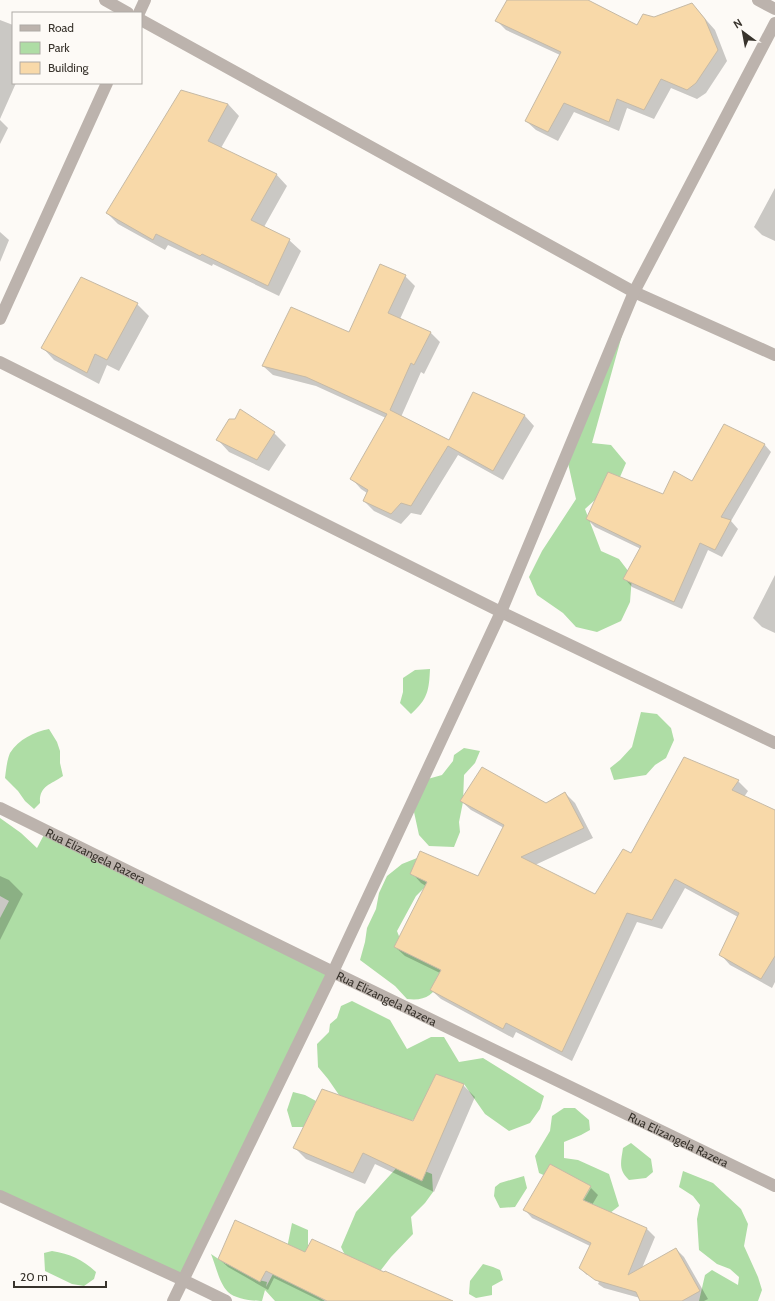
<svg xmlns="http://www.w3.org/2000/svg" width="775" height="1301" font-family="Cabin,sans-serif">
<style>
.green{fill:#aedda5}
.shadow{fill:#0003;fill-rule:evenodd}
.building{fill:#f8d9a9;stroke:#c6baa6}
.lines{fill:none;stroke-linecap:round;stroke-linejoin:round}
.street{stroke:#bcb3ad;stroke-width:12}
.labels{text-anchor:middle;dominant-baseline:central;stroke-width:4;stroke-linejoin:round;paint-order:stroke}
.street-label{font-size:12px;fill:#38332c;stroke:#fdfaf6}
</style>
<rect width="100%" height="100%" fill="#fdfaf6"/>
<path class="green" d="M634,292L592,443L611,445L626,463L620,477L585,509L601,551L619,559L632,576L630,602L621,621L597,632L576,627L563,613L537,595L529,577L542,551L576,499L568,463Z
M430,669C429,690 428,699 411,714L400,703L403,692V678L415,670Z
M641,712L657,714L671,728L674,740L666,758L655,765L646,775L614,780L610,768L620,760L632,747Z
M49,729L57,742L60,751V763L63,776C50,785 39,786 40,803L34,809L25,801L18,791L5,778C6,770 7,760 10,753C19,739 34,732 49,729Z
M464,748L480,751L475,763L464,775L463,802L459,822L460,832L454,847L429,846L419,835L414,812L417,782L442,775L453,761L454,755Z
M0,818L21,833L37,848L46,831L333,972L183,1280L0,1196V918L9,901L0,896Z
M417,858L429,883L416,896L397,931L402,944L439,965L442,980C432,996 425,1001 407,999L395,986L360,960L365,942L367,928L376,909L379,893L387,876L402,864Z
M352,1001L390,1020L407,1049L431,1037H444L459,1062L483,1058L544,1096L540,1109L530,1123L509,1131L485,1114L464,1084L418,1118L401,1124L339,1095L328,1079L318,1067L317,1044L329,1032L330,1024L337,1018L341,1006Z
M293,1092L305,1095L316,1101L304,1127H292L287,1110Z
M564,1108H575L589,1120L590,1130L581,1135L564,1142V1158L578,1160L609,1174L619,1206L601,1220L559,1182L539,1173L535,1156L550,1131L552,1116Z
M631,1143L651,1159L653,1172L646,1178L629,1180C618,1170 621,1162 623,1148Z
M402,1162L432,1174L433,1192L425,1203L411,1217L413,1234L391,1257L374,1279L347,1259L341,1247L356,1212Z
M683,1171L713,1183L741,1209L748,1224L744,1246L758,1277L762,1290L758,1301H699L705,1275L712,1270L738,1285L739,1277L730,1269L717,1264L699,1250L697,1219L700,1205L693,1196L679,1187Z
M524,1176L527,1188L515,1207L500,1208L494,1196L495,1187L500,1183Z
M292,1223L308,1230V1247L314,1294L325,1301H275L265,1290L262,1301C253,1301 235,1299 228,1292C219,1283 216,1266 211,1254L226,1264L241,1262L255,1279L267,1282L266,1287L287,1248Z
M52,1251C70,1254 82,1259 96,1272L94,1279L84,1286L72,1284L45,1271L44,1253Z
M483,1264L493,1267L500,1270L503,1280L492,1286V1295L476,1298L469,1294L470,1281Z"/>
<path class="shadow" d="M508,0H586L637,26L654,18L692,4L715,30L727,61L706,93L697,99L671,88L654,119L627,108L619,131L574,112L558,141L536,130L526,121L560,55L506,30L497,21Z
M0,20L13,25V83H16L0,119Z
M228,104L239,116L221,148L276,174L287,186L264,227L289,240L301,251L279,296L213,264L212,266L168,245L165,250L118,224L107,213Z
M0,120L8,128L0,144Z
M775,188V241L762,235L754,227Z
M0,232L9,240L0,262Z
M405,276L415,286L400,319L430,332L440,342L424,374L421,372L401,417L449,441L474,393L525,416L534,426L503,480L458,455L421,515L411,513L401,524L374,511L364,501L367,493L361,489L352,479L386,418L316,386L273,375L263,366L349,333Z
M137,304L149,316L119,371L107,365L99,384L54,360L43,348Z
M274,433L286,445L269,471L229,452L218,440Z
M764,444L771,452L731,521L738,529L722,557L708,550L682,609L632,587L625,579L641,549L595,527L587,519L663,495L692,482Z
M775,575V633L762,627L753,618Z
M738,781L748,791L744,797L775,811V982L772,988L730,965L721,955L738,917L685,888L662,929L637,922L572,1061L516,1032L513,1038L441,999L431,990L440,973L405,956L395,947L426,886L421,883L412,873L478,877L504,828L471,810L461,801L546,804L565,793L575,803L593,838L535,865L596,895L632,855Z
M0,876L9,880L23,894L0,940Z
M463,1085L475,1097L434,1192L375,1164L365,1184L306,1159L294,1147L414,1122Z
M590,1187L598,1195L592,1205L647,1229L655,1237L642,1268L676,1249L684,1257L708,1299L704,1301H641L640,1298L604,1288L598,1284L599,1282L587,1273V1275L580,1268L590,1246L532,1218L524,1209ZM589,1188H591L581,1205L579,1204Z
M219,1259L441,1301H321L274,1278L268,1290L228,1267Z"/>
<path class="building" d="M507,0H588L637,25L643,14L654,17L692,3L705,19L718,50L696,83L687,90L661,79L644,110L617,99L609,122L564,103L548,132L525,121L561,52L495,21Z
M181,90L228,104L208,141L277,174L251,220L290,239L268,286L202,254L200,256L156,234L153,240L106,213Z
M380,264L406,275L388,313L431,332L414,365L411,363L390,410L449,440L473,392L525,415L493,471L448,446L411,506L401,503L391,514L363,501L368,490L350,479L387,414L306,377L262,366L291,307L349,332Z
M81,277L138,303L107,360L95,354L87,373L41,348Z
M240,409L275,432L257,460L216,440L229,419H235Z
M724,424L765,444L721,517L731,520L715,550L700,543L674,602L623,579L641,546L586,519L608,472L663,494L674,471L692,481Z
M684,757L739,780L732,790L775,810V956L761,979L719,955L739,913L675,879L652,920L627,913L562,1052L506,1023L503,1029L430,990L441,970L394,947L427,882L410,874L420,851L478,876L504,825L460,801L482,767L546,803L565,792L584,828L521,857L595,894L623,849L631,853Z
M436,1074L464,1084L422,1181L363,1153L353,1173L293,1148L322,1089L413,1121Z
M550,1164L591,1186L583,1200L647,1228L628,1275L676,1248L700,1291L682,1301H640L636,1292L595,1280L579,1268L591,1243L523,1210Z
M235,1220L305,1252L312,1239L384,1272L385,1271L453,1301H327L266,1271L260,1282L218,1259Z"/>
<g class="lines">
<g class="street">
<path d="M105,0L128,13"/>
<path d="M758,0L775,9"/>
<path d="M139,13L145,0"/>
<path d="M141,20L634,292L775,355"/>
<path d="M0,319L107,83"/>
<path d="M0,362L501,612L775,743"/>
<path id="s1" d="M0,808L333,972L775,1186"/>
<path d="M0,1196L183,1280L226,1301"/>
<path d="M173,1301L333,972L501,612L634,292L775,23"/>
</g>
</g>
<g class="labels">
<g class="street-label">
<text stroke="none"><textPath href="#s1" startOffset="107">Rua Elizangela Razera</textPath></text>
<text stroke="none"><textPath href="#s1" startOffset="431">Rua Elizangela Razera</textPath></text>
<text stroke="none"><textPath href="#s1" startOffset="755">Rua Elizangela Razera</textPath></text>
</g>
</g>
<rect x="12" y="12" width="130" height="72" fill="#fdfaf6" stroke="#aeaaa5"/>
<rect x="20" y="25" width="20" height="6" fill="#bcb3ad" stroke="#aeaaa5"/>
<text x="48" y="32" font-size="12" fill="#38332c">Road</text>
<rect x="20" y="42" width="20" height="12" fill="#aedda5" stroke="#aeaaa5"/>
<text x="48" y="52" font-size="12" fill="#38332c">Park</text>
<rect x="20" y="62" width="20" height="12" fill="#f8d9a9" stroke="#aeaaa5"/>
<text x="48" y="72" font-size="12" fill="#38332c">Building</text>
<g transform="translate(743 32) rotate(328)" stroke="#fdfaf6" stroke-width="3" paint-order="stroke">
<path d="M0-3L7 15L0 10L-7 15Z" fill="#38332c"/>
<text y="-6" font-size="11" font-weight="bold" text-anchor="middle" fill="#38332c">N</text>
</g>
<path d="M14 1281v6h92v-6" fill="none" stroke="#38332c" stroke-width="2"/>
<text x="20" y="1281" font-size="12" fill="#38332c" stroke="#fdfaf6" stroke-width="3" paint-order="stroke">20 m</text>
</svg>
